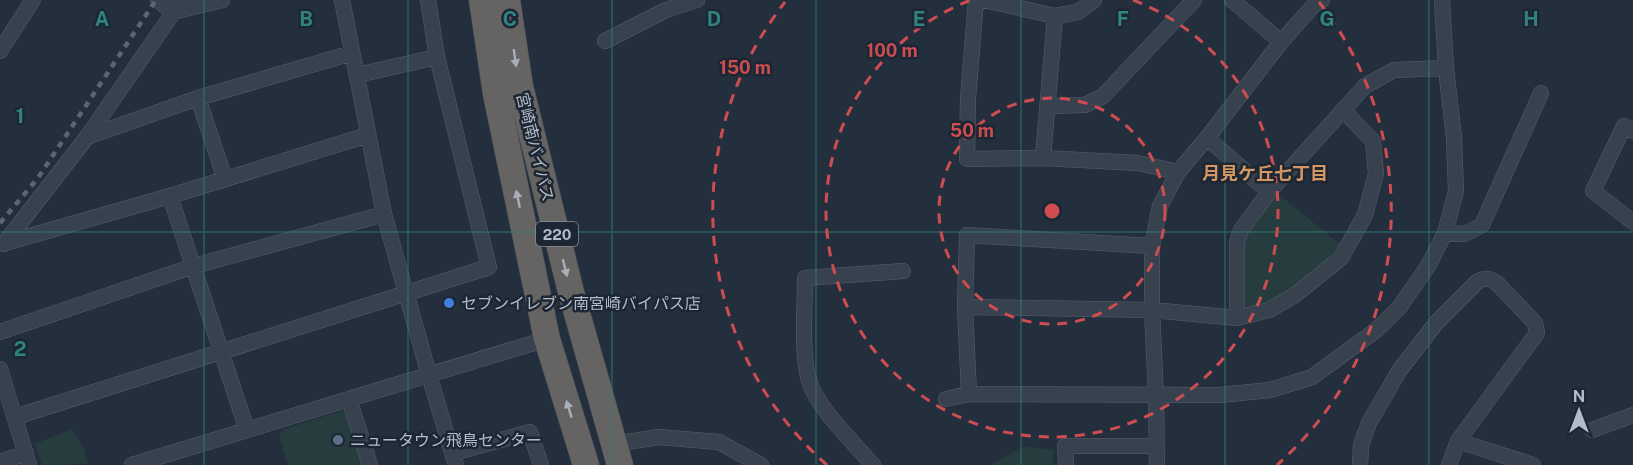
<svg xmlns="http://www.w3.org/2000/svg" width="1633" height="465" font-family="'Public Sans','Noto Sans JP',sans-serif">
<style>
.green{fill:#263c3f}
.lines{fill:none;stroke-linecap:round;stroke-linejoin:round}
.minor-casing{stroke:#565f6c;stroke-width:16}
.trunk-casing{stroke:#434c59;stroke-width:27}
.minor{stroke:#38414e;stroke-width:15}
.trunk{stroke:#656462;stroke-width:26}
.rail{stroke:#5a6575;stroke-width:4.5;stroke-dasharray:6 6;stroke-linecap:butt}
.oneway{fill:#a8afba}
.grid{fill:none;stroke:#308480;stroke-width:1.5;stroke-opacity:0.55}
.ring{fill:none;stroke:#ce4d50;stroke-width:3;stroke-dasharray:10 8}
.shop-dot{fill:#3f7fe0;stroke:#1d2633;stroke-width:2}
.service-dot{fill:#5c6f8a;stroke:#1d2633;stroke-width:2}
.labels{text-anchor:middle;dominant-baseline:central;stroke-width:5;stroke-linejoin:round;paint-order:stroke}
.shield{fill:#1d2633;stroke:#878f9c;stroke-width:1.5}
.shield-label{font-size:15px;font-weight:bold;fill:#b4bcc9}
.street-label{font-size:16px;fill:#b4bcc9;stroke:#1d2633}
.poi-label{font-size:16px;fill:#b4bcc9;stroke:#1d2633;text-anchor:start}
.neighbourhood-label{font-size:18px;font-weight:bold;fill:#d59763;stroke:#1d2633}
.grid-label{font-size:20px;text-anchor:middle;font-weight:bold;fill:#308480;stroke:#1d2633;stroke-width:5;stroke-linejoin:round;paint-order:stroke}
.centre{fill:#ce4d50;stroke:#1d2633;stroke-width:3}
.ring-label{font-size:18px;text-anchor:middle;font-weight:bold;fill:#ce4d50;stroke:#1d2633;stroke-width:5;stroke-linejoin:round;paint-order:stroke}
</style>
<rect width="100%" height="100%" fill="#242f3e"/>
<path class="green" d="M1277,193L1341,245C1317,272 1285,298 1249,308L1242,303L1243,244L1248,230Z
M344,410L349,413L363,465H288L279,436L282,430Z
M71,429L83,446L88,464L42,465L35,444Z
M1024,446L1053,450V465H991Z"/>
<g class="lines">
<g class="minor-casing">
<path id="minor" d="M158,0L173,12
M342,0L384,214L429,375L456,465
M976,0L968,99L967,159L1043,158L1138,163L1178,172
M984,0L1055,16L1078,12L1094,0
M1232,0L1281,42
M173,12L222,0
M605,41L666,10L697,0
M0,51L33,0
M357,75L437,57
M198,98L225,179
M1048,106L1085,105L1103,96L1194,0
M1633,131L1624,126L1593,191L1633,222
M87,137L198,98L352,53
M1207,138L1269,192L1365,86L1394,70L1446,68
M1043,158L1055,16
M170,196L247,430
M1445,233L1465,234L1482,225L1541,93
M5,243L170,196L368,135
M4,244L87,137L182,0
M965,307L1152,310L1237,318L1269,310L1295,295L1341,258L1365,215L1376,174L1373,141L1343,110
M1237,318V242L1241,230L1269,192
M0,332L194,266L384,214
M0,369L29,465
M969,394L965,307L967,235L1152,246
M349,399L370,465
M946,399L969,394L1220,395L1270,390L1312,377L1375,331L1399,308L1428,266L1445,233L1456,191L1454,138L1446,68L1442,0
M15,417L489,267L437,57L428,0
M1592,430L1633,415
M1458,441L1533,465
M614,444L659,437L719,442L761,465
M453,453L530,432L541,465
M0,462L26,453
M132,465L547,339
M873,465C854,443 816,407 809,380C801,353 805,307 805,278L903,271
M1066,465L1065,446H1156
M1157,465L1156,396L1152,310V246L1160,206L1178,172L1207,138L1281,42L1314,5L1322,0
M1360,465L1361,445L1369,423L1399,371L1436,323L1477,282C1486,277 1490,278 1498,284L1535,323L1537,333L1458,441L1449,465"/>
</g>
<g class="trunk-casing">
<path id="trunk" d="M482,0L496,94L547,339L586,465
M507,0L520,86L571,292L620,465"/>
</g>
<use href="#minor" class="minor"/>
<use href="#trunk" class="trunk"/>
<path class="rail" d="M0,223L38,178L156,0"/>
</g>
<defs><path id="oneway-solid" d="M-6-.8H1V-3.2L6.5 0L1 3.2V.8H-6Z" transform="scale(1.5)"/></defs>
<g class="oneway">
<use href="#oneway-solid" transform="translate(515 58) rotate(82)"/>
<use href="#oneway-solid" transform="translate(518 199) rotate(-102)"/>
<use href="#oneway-solid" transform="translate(565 268) rotate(76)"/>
<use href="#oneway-solid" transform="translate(569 409) rotate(-107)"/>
</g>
<path class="grid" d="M204,0V465M408,0V465M612,0V465M816,0V465M1021,0V465M1225,0V465M1429,0V465M0,232H1633"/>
<g class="ring">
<circle cx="1052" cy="211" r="113"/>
<path d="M1133 0A226 226 0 1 1 971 0"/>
<path d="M827 465A339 339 0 0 1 785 2M1319 2A339 339 0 0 1 1277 465"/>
</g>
<circle class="shop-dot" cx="449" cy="303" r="6"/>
<circle class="service-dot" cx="338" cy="440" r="6"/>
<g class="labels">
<rect class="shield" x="536" y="222" width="42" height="24" rx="4.5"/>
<g class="shield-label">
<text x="557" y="234">220</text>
</g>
<g class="street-label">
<text transform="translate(535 147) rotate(76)">宮崎南バイパス</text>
</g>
<g class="poi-label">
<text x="461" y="303">セブンイレブン南宮崎バイパス店</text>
<text x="350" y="440">ニュータウン飛鳥センター</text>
</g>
<g class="neighbourhood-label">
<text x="1265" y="173">月見ケ丘七丁目</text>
</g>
</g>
<g class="grid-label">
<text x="102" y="26">A</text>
<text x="306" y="26">B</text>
<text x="510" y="26">C</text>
<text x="714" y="26">D</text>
<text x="919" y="26">E</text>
<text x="1123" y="26">F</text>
<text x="1327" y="26">G</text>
<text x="1531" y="26">H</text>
<text x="20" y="123">1</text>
<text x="20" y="356">2</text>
</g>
<circle cx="1052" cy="211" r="9" class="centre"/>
<g class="ring-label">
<text x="892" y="57">100 m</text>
<text x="745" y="74">150 m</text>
<text x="972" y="137">50 m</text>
</g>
<g transform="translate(1579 411)" stroke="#1d2633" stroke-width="4.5" paint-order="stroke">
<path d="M0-4.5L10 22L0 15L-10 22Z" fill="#b4bcc9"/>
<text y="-9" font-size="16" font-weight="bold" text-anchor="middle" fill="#b4bcc9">N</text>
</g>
</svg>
